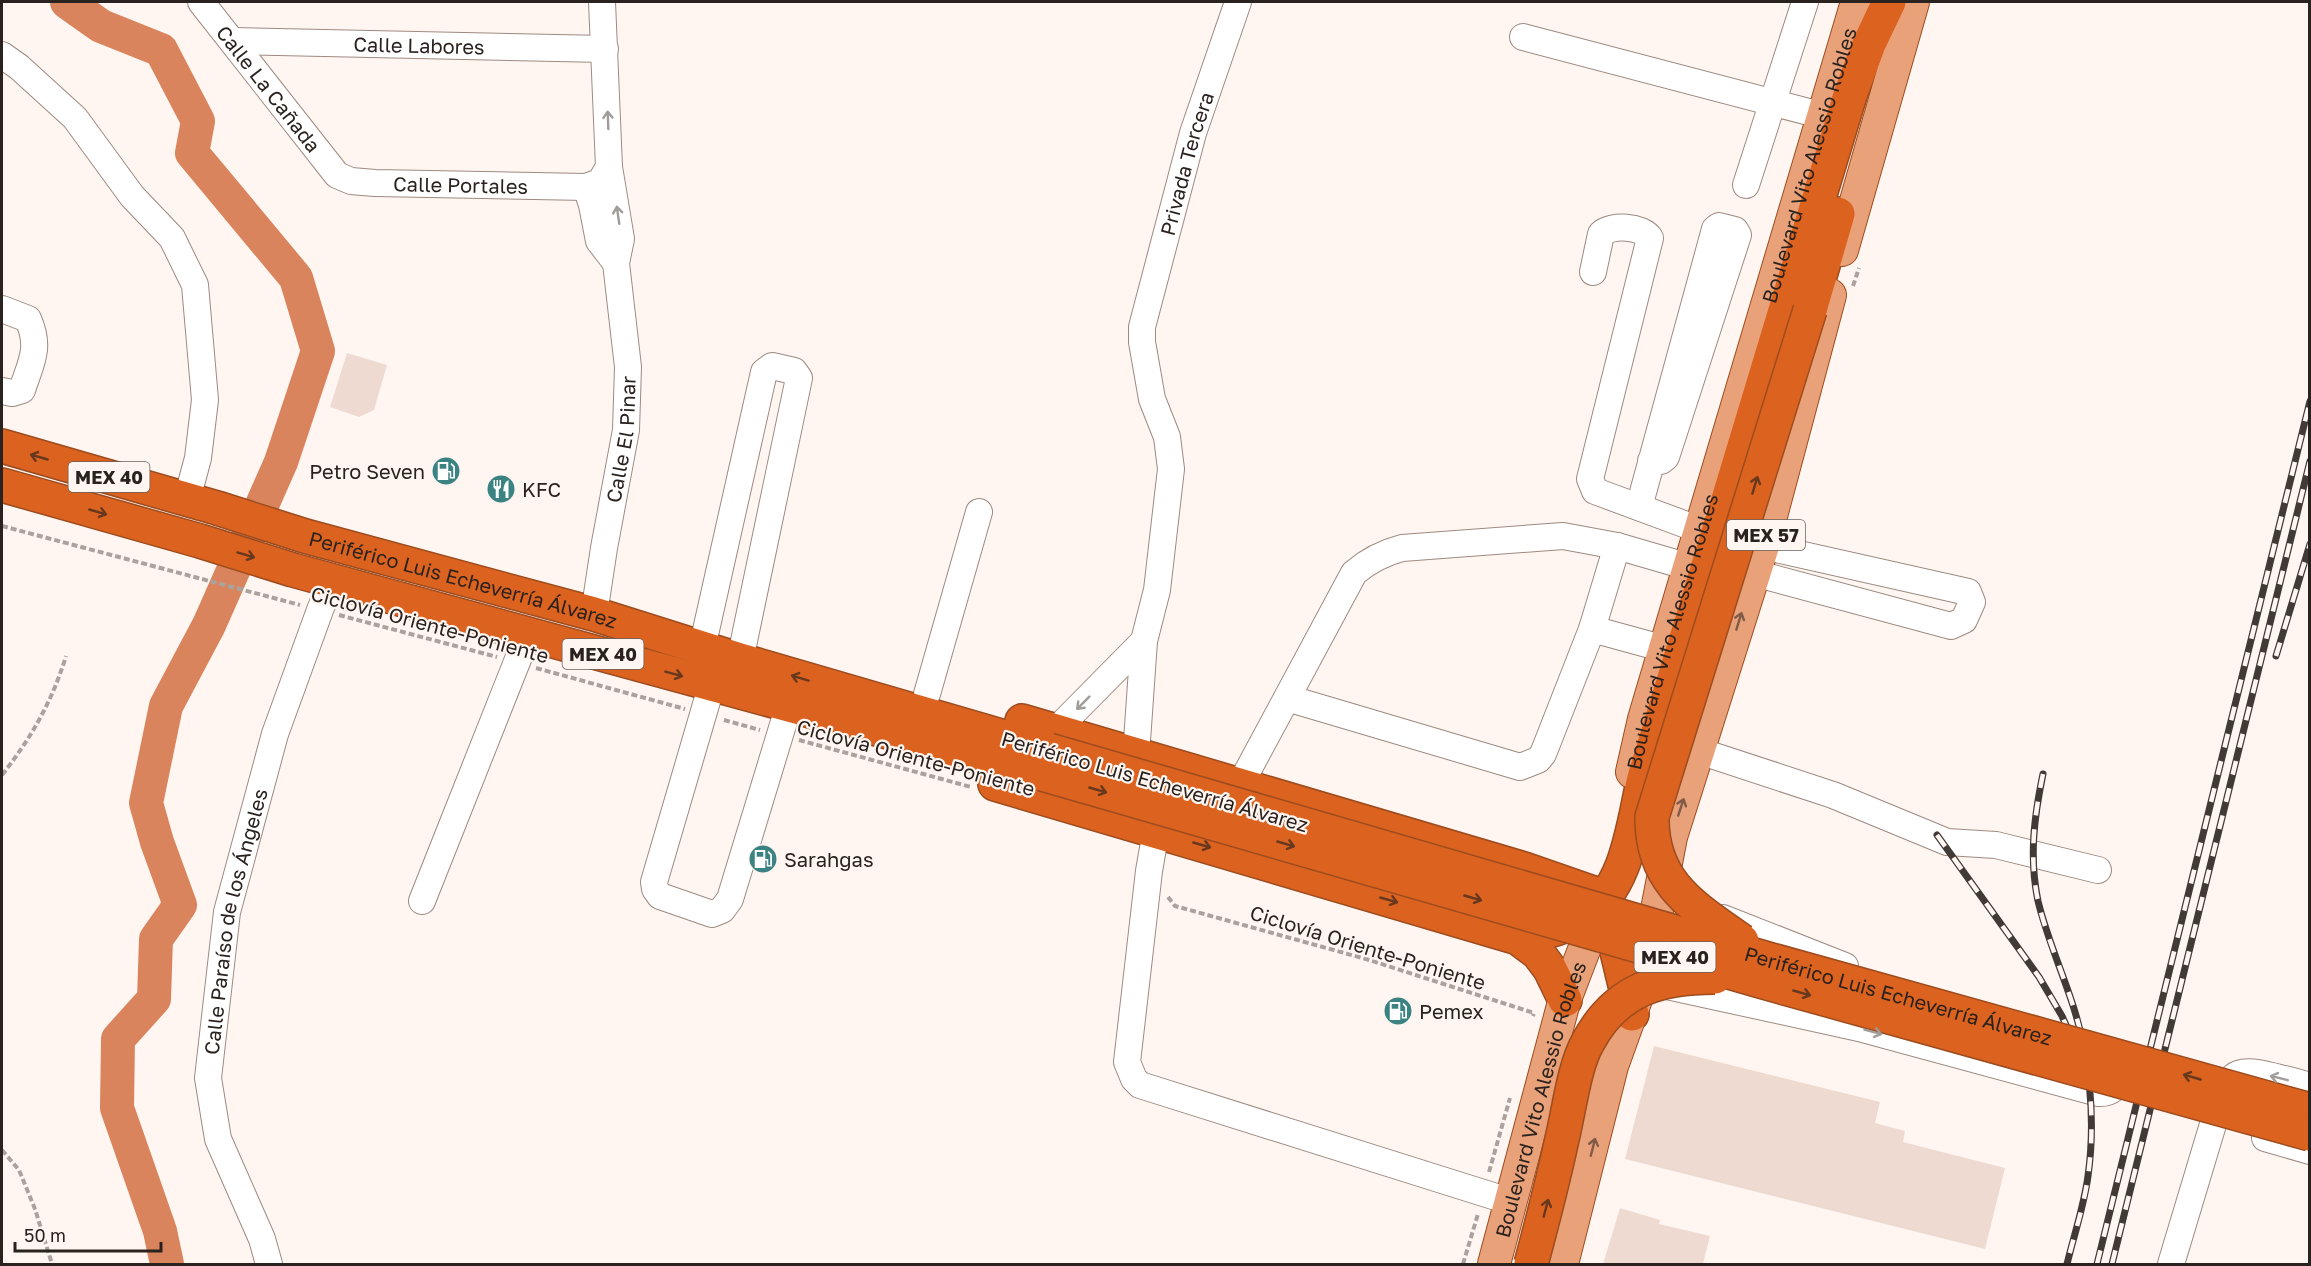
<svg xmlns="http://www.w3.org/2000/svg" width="2311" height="1266" font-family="'Golos Text',sans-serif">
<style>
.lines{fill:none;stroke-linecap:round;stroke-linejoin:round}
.river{stroke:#d9845d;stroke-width:34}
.building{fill:#efdad1}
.minor-casing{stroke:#9d8a81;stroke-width:28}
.major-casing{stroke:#9d4c1f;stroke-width:34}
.highway-casing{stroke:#9d4c1f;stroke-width:36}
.path{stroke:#aba29e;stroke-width:4;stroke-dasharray:6 3;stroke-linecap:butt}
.minor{stroke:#fff;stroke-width:26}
.major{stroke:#e9a179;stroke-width:32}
.highway{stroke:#db621f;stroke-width:33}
.rail-casing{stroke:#423a36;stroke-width:7}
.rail{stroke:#fff6f2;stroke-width:4.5;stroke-dasharray:14;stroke-linecap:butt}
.highway-bridge-casing{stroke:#9d4c1f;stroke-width:36;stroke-linecap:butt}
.highway-bridge{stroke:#db621f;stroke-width:33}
.oneway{stroke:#9f9c9a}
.oneway2{stroke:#68381e}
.oneway3{stroke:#805b47}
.labels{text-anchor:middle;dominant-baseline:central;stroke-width:4.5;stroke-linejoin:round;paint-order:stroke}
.shield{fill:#fff6f2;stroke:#6a625e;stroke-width:1.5}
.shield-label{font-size:18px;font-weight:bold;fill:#2a221e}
.street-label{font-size:20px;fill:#2a221e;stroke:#fff6f2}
.poi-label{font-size:20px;fill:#2a221e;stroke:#fff6f2;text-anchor:start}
</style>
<rect width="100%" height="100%" fill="#fff6f2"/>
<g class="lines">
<path class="river" d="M67,2L101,26L161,50L198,121L192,153L296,278L318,351L281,462L209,625L166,706L146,803L157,842L180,905L156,939L154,999L118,1039L117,1108L160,1231L167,1264"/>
</g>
<path class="building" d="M347,353L387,365L374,410L359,417L330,407Z
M1654,1046L1880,1102L1875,1123L1905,1131L1903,1142L2005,1168L1985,1249L1625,1159Z
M1620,1208L1660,1220L1659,1224L1710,1236L1703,1264H1603Z"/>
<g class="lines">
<g class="minor-casing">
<g id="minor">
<path id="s1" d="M201,2L337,175L351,181L375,183L586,187L600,182L609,167L602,2"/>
<path d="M1523,37L1824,116"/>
<path id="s2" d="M233,41L605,49"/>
<path d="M2,55L19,67L75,118L132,196L172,238L195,285L205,400L198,458L187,499"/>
<path d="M1746,185L1805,2"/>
<path d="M586,187L592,205L599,241L616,263"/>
<path d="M1593,272L1601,234C1611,224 1643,226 1650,238L1590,479L1595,491L1700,530"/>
<path d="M2,309L28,319C41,348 31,362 22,390L12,393L2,391"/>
<path d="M1639,507L1715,229L1719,226L1735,230L1738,235L1666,457L1661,461H1651"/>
<path d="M1754,573L1951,626L1964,620L1972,602L1968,592L1763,546"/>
<path id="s3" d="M594,614L604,548L626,430L628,367L616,263L621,239L609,167"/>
<path d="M1592,629L1665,649"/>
<path d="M702,648L764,372L772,366L794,371L799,378L740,660"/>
<path d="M712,684L654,882L655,889L660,896L712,914L722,910L730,899L789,705"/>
<path d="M927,694L979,512"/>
<path d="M1287,698L1520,767L1538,760L1543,754L1592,629L1617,546"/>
<path d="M1055,731L1144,641"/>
<path d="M1699,751L1833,795L1947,842L1996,845L2098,870"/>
<path id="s4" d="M1136,755L1144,641L1157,590L1171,469L1167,437L1152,399L1142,342V327L1193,133L1238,2"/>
<path d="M1240,785L1354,573C1369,560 1383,553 1402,548L1563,536L1617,546L1689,567"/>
<path d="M1156,831L1149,871L1127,1062L1134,1079L1140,1085L1512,1202"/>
<path d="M422,901L528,634"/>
<path d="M1723,918L1845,966"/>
<path d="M1667,986L1859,1028L2098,1093C2113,1094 2120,1084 2125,1071"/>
<path d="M2220,1100C2230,1069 2243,1069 2272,1076C2284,1079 2297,1082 2310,1086"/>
<path d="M2265,1138L2310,1151"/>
<path id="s5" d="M269,1264L262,1239L218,1139L208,1078L227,912L275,734L320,610L332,581"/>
<path d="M2171,1264L2214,1121"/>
</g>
</g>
<g class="major-casing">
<g id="major">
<path d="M1842,250L1913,2"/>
<path id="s6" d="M1632,772L1644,719L1857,2"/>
<path id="s7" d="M1494,1264L1564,1002L1600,908"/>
<path d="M1562,1264L1612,1066L1644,977L1671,837L1763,546L1830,295"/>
</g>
</g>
<g class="highway-casing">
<g id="highway">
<path d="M1810,310L1838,214"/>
<path id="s8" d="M2,446L217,508L305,536L594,614L740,660L1049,750"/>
<path d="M2,485L200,541L293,570L1042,774"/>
<path d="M1022,721L1524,869L1596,894"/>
<path d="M995,784L1518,938L1538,953L1550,969L1565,1000"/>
<path d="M1608,914L1632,1014"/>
<path d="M1518,938C1540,933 1565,929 1584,916C1628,889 1633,824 1644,778L1850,95L1869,44L1889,2"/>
</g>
</g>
<path class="path" d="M1853,286L1859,268
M2,526L300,605
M339,615L497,657
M536,668L685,709
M724,720L760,730
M799,740L971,787
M2,775C31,738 52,702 66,656
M1168,897L1175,906L1366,959L1534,1013L1533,1016
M2,1150L19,1170L35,1209L52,1264
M1489,1172L1510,1098
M1463,1264L1478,1214"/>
<use href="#minor" class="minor"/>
<use href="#major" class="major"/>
<use href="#highway" class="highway"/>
<g class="rail-casing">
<path id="rail" d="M2276,656L2310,544
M2043,774C2034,817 2029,858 2038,901C2050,951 2075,997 2084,1049C2092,1091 2094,1133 2088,1176C2084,1206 2074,1235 2067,1264
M1937,835L2039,977L2062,1016L2080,1057
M2097,1264L2310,401
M2112,1264L2310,461"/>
</g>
<use href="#rail" class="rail"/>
<g class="highway-bridge-casing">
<g id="highway-bridge">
<path id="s9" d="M1049,750L1768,959L2310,1110"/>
<path d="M1042,774L1760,981L2310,1134"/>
<path d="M1742,941C1694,907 1651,883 1652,817L1810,310"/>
<path d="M1531,1264C1542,1223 1553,1181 1562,1139C1569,1111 1574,1066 1588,1042C1616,989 1660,977 1715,977"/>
</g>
</g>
<use href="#highway-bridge" class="highway-bridge"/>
</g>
<defs><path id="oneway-shaft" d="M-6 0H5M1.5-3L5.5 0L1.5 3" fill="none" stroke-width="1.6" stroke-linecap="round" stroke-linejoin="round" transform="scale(1.5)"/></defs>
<g class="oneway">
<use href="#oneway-shaft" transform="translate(608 120) rotate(-92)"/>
<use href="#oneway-shaft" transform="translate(618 215) rotate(-98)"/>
<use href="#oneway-shaft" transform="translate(1083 703) rotate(135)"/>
<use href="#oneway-shaft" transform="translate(1873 1032) rotate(15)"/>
<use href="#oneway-shaft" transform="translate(2279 1078) rotate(-166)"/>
</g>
<g class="oneway2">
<use href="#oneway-shaft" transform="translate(39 457) rotate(-164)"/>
<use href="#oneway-shaft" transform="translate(1755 485) rotate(-73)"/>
<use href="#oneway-shaft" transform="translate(98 512) rotate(16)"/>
<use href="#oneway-shaft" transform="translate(246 555) rotate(17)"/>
<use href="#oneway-shaft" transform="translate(674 674) rotate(15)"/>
<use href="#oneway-shaft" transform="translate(800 678) rotate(-163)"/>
<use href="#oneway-shaft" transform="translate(1098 790) rotate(16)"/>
<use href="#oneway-shaft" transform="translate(1286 844) rotate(16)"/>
<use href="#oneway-shaft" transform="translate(1202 845) rotate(16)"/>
<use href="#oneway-shaft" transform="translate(1473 898) rotate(16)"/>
<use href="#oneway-shaft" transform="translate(1389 900) rotate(16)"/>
<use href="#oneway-shaft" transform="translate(1802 993) rotate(16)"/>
<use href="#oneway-shaft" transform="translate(2192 1077) rotate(-164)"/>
<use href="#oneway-shaft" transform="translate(1546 1208) rotate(-75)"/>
</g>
<g class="oneway3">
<use href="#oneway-shaft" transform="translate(1739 621) rotate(-73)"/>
<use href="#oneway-shaft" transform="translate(1681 807) rotate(-72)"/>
<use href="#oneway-shaft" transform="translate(1593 1147) rotate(-76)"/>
</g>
<defs>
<g id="fuel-disc" transform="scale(1.5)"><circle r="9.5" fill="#3b8383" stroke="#fff6f2"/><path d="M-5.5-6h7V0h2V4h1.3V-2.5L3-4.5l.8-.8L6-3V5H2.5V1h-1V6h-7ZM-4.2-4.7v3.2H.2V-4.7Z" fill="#fff"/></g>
<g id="restaurant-disc" transform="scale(1.5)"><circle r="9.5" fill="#3b8383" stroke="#fff6f2"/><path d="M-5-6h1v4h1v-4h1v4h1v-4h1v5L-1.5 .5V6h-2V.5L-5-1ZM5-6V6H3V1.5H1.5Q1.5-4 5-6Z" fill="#fff"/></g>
</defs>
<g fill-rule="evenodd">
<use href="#fuel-disc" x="446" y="471"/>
<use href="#restaurant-disc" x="501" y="489"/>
<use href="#fuel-disc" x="763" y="859"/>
<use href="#fuel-disc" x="1398" y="1011"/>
</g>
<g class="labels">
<g class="shield">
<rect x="68.5" y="462" width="81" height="30" rx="4.5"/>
<rect x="1727" y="520" width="78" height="30" rx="4.5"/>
<rect x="562.5" y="639" width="81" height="30" rx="4.5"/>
<rect x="1634.5" y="942" width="81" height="30" rx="4.5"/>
</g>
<g class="shield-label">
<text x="109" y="477">MEX 40</text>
<text x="1766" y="535">MEX 57</text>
<text x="603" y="654">MEX 40</text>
<text x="1675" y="957">MEX 40</text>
</g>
<g class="street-label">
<text stroke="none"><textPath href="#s2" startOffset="186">Calle Labores</textPath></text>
<text stroke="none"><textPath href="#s1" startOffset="110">Calle La Cañada</textPath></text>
<text stroke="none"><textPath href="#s4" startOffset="604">Privada Tercera</textPath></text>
<text stroke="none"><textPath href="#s6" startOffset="632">Boulevard Vito Alessio Robles</textPath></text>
<text stroke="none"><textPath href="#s1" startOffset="345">Calle Portales</textPath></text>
<text stroke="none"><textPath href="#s3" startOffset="177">Calle El Pinar</textPath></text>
<text stroke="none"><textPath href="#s8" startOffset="480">Periférico Luis Echeverría Álvarez</textPath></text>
<text transform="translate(430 624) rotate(15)">Ciclovía Oriente-Poniente</text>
<text stroke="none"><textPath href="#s6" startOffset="146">Boulevard Vito Alessio Robles</textPath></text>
<text transform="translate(916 757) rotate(15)">Ciclovía Oriente-Poniente</text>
<text transform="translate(1155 781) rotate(16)">Periférico Luis Echeverría Álvarez</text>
<text stroke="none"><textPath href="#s5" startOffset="356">Calle Paraíso de los Ángeles</textPath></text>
<text transform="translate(1368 947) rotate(17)">Ciclovía Oriente-Poniente</text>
<text stroke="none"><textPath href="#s9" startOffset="884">Periférico Luis Echeverría Álvarez</textPath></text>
<text stroke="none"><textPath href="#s7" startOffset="171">Boulevard Vito Alessio Robles</textPath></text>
</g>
<g class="poi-label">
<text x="425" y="471" text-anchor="end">Petro Seven</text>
<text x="522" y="489">KFC</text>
<text x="784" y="859">Sarahgas</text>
<text x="1419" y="1011">Pemex</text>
</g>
</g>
<rect width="2311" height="1266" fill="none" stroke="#2a221e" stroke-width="6"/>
<path d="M15 1242v9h146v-9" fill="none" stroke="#2a221e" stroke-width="3"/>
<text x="24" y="1242" font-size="18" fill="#2a221e" stroke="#fff6f2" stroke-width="4.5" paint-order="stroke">50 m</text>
</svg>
